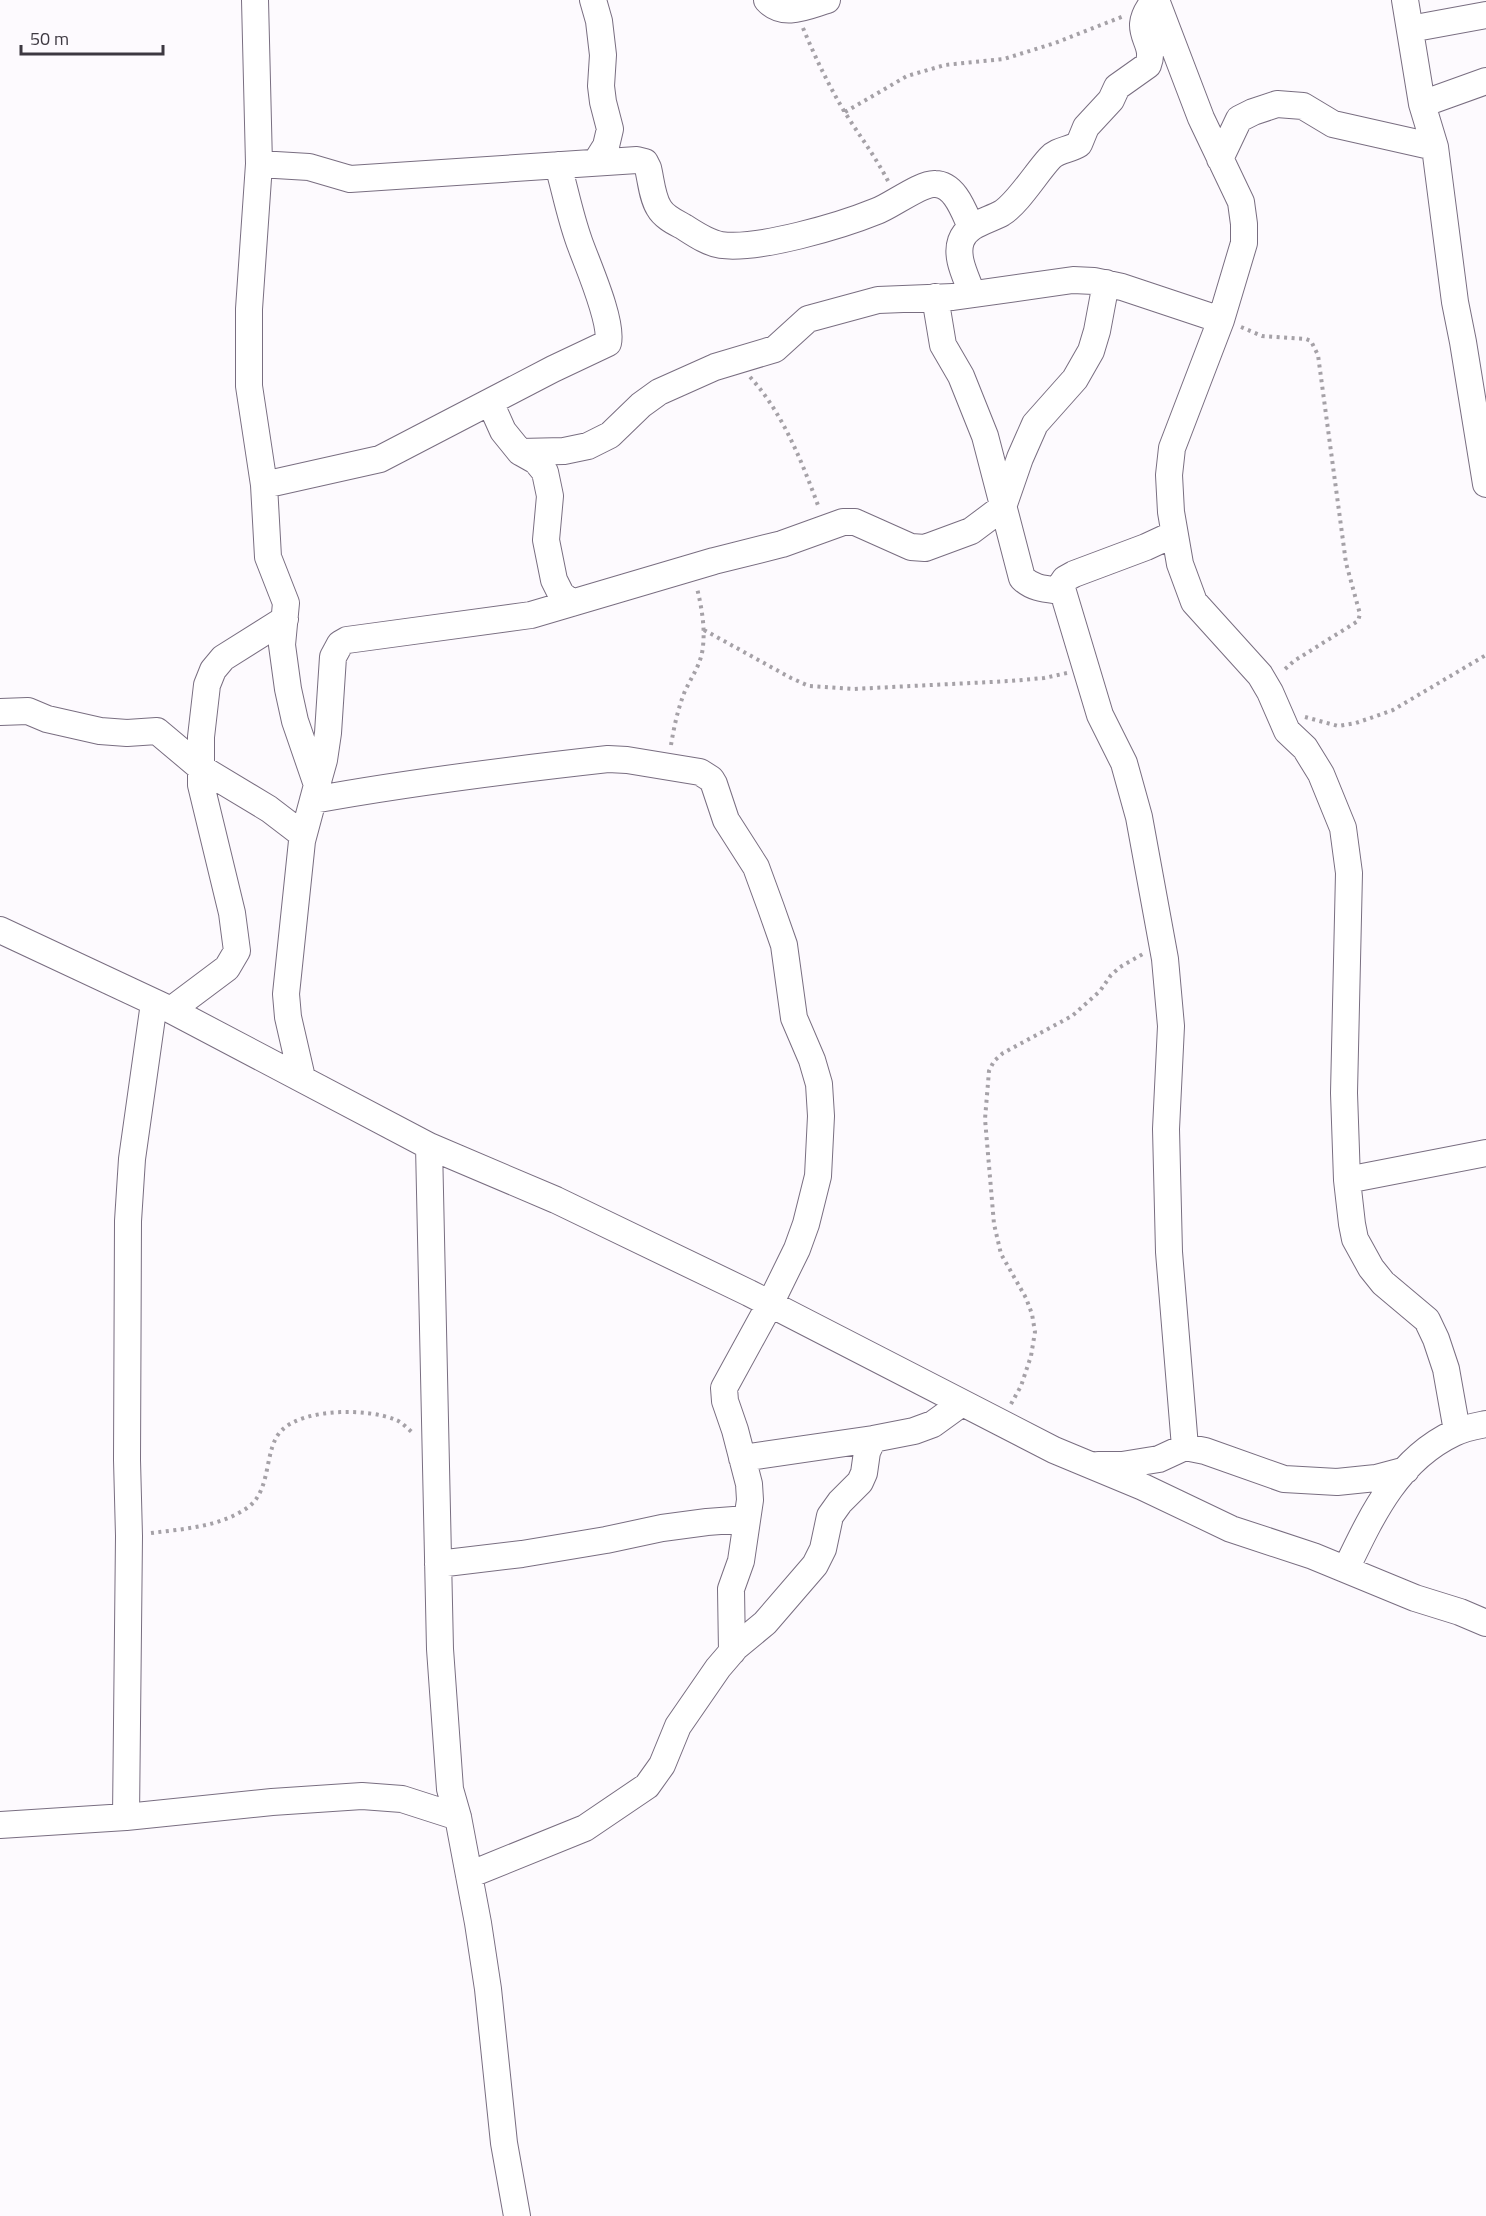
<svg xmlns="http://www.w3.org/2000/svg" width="1486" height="2216" font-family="'Titillium Web',sans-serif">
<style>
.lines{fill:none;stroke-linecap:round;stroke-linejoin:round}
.minor-casing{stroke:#796e81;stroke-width:28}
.path{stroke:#a5a1a7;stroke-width:4;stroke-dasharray:3 4.5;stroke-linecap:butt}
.minor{stroke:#fff;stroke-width:26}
</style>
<rect width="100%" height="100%" fill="#fdfafe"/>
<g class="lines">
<g class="minor-casing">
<path id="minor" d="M255,0L259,164L249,309V386L264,485L268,557L286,603L282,645L288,689L295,721L317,785L302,841L286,994L288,1017L302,1078
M593,0L599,21L603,55L601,86L603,102L610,129L606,146L596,162
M767,0C783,18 807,6 827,0
M1156,0L1201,118L1241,202L1244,224V243L1221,320L1172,448L1169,475L1171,512L1180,564L1194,602L1260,675L1270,692L1287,731L1305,748L1321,774L1343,828L1349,873L1344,1093L1347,1180L1352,1224L1355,1239L1371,1268L1383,1283L1427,1320L1436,1339L1446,1369L1457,1431
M1405,0L1422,104L1435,147L1455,302L1463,342L1486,484
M1410,29L1486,15
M1422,104L1486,81
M1220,159L1239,119L1253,112L1277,104L1303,106L1333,124L1435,147
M259,164L309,167L350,179L637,160L645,162L648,168C651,180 652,197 659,208C664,217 675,222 684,227C695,234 708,243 721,245C759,250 840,226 877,211C891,206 921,183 935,184C955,184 964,212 971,227
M972,294C967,278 955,258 961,241C967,224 988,221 1002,213C1018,203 1036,173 1050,158C1057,150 1070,150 1079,144L1086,127L1111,100L1117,87L1148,65C1158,40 1127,33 1155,0
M935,297L943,345L961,376L985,436L1022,578C1033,589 1047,589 1062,591
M490,402L503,431L520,452L536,461L545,472L550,496L546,540L554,580L561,594L572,603
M520,452L564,451L588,446L610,435L641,405L659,392L715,367L775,349L808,319L878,300L953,297L1073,280L1094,281L1122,287L1221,320
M264,485L380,459L553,369L608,343C613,321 587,264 579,241C570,216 565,190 558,165
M1174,534L1146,547L1074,574L1065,579L1061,585L1100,715L1124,763L1139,817L1165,959L1171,1026L1166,1129L1169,1252L1185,1447
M0,712L28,711L47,719L100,731L127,733L157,731L201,768L269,809L303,835
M317,785L324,760L328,733L333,657L340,644L347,640L531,615L714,561L782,544L843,522H855L911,547L925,548L971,531L1003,507L1020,458L1035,424L1075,379L1091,351L1097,331L1106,283
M313,800C411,782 509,770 608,759L627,760L700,772L711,779L714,784L726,820L756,867L771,908L784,945L794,1018L812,1060L819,1084L821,1116L818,1176L806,1224L797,1249L770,1304L724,1388L725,1401L735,1430L749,1484L750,1500L741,1561L731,1589L732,1652
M0,930L171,1010L429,1146L556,1200L749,1293L1054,1450L1143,1487L1231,1529L1313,1556L1415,1598L1460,1612L1486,1623
M171,1010L227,968L237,951L232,913L201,785V737L207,685L213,670L223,658L285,619
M429,1146L440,1649L450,1789L458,1817L478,1923L488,1989L504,2143L517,2216
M1347,1180L1486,1153
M742,1458L873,1439L914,1431L933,1424L962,1403
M1098,1465H1122L1159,1459L1185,1447L1205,1451L1284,1479L1337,1482L1376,1478L1406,1470
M438,1564L522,1554L606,1540L662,1528L707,1522L747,1519
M1346,1569C1372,1515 1397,1460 1454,1433C1464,1428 1476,1426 1486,1424
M126,1817L129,1536L127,1460L128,1221L132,1159L154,1003
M0,1825L126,1817L272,1802L362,1796L402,1799L458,1817
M469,1875L585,1828L647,1786L662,1765L678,1726L718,1668L736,1647L765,1623L815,1565L823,1549L830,1516L840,1502L860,1482L864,1473L867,1452L873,1439"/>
</g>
<path class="path" d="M803,28C815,57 828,84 844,111C859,135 875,156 888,181
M845,112L907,76L945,65L1004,59L1055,43L1124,16
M1241,327L1262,336L1306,339L1311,341L1318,355L1346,563L1360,614L1358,621L1294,661L1283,671
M750,377C783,413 802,462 819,508
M704,630L791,678L809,686L853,689L1010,681L1044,678L1067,673
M1305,717L1338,726L1356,723L1393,710L1486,655
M671,745C674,727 678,708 685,691C691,678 699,667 702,653C706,631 702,609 697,588
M1011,1404L1021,1386L1031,1356L1035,1332L1032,1314L1026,1298L1001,1254L994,1224L985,1119L989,1071L994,1061L1003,1053L1072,1016L1100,991L1111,975L1120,967L1143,954
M151,1533C183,1529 219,1527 247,1508C273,1490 263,1448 282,1430C305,1408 368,1408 396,1420C402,1422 408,1429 414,1434"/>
<use href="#minor" class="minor"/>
</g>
<path d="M21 45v9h142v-9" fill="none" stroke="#3d3841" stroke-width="3"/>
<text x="30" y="45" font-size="18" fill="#3d3841" stroke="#fdfafe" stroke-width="4.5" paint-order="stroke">50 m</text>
</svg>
